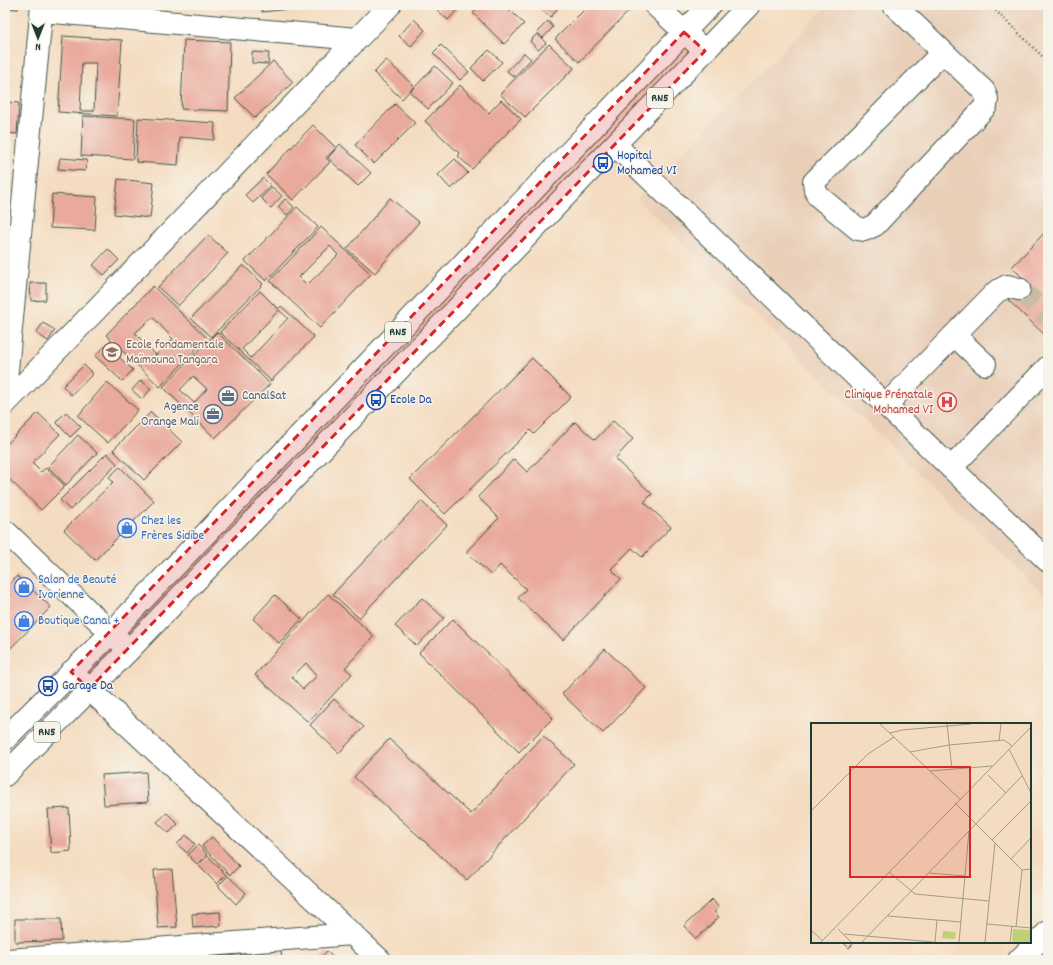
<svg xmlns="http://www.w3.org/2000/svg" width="1053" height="965" font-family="Dekko,sans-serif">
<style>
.built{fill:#e9cfb8}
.building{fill:#e9a99b;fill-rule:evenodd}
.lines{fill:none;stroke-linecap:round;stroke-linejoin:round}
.minor-tunnel{stroke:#c9bca4;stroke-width:22;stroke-dasharray:22 11;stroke-linecap:butt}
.minor-casing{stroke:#3f5549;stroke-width:24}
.highway-casing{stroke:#3f5549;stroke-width:24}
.path{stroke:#3f5549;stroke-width:2.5;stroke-dasharray:1 3;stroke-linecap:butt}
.minor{stroke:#fff;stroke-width:22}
.highway{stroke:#fff;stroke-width:22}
.marked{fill:#d62828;fill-opacity:0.2;stroke:#d62828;stroke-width:3;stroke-dasharray:8 5;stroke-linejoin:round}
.labels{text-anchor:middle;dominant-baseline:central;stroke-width:3;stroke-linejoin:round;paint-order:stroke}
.shield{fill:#f7f3e8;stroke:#60746a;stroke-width:1}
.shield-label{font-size:12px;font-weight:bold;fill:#1f3d34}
.transit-label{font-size:13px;fill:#164399;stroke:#f7f3e8;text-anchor:start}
.education-label{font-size:13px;fill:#785e54;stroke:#f7f3e8;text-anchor:start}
.health-label{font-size:13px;fill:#be3a42;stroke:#f7f3e8;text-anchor:end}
.service-label{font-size:13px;fill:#4e5e75;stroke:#f7f3e8;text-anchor:start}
.shop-label{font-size:13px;fill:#366cbe;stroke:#f7f3e8;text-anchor:start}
.inset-road{fill:none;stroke:#9f9c88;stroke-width:1}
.view{fill:#d62828;fill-opacity:0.15;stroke:#d62828;stroke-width:2}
.inset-edge{fill:none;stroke:#1f3d34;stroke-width:2}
</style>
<rect width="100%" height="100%" fill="#f7f3e8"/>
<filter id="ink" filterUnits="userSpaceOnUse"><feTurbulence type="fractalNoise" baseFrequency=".025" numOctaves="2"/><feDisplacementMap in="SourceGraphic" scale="8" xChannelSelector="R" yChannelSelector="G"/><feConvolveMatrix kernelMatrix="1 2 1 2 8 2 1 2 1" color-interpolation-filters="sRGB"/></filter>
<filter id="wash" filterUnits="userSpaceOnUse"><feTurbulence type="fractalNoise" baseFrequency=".012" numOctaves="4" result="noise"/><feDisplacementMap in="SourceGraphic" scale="16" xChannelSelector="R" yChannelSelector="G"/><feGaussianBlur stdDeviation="0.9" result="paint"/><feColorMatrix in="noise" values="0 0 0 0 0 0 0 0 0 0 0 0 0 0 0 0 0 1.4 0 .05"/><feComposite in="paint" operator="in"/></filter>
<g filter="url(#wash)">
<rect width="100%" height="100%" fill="#f4dcc0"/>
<path class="built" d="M828,5H1048V599L637,199Z"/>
<g id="blocks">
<path class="building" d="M5,5H19L18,9L5,8Z
M262,5H306L307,7L262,12Z
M442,5H462L448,20L437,10Z
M480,5H505L524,24L504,44L473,13Z
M539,5H560L551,17L538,7Z
M589,5H623L629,11L579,62L555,39Z
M414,19L425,30L411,46L399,36Z
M548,21L553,27L543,38L537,32Z
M537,34L546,43L538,50L530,41Z
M63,36L122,40L117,116L58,112ZM82,63H96L94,111H80Z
M184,40L230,42L228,111L181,109Z
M549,44L574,68L525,117L500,94Z
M441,45L469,72L460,80L433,53Z
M489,50L502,62L483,81L471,68Z
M252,52L269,53L268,64L252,63Z
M524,53L531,59L514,77L507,71Z
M386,60L414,86L402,99L374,73Z
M273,61L293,82L255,118L235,98Z
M435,66L453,83L428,109L410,92Z
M460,85L489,113L501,100L521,119L472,169L458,156L460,154L425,121Z
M5,102L19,103L17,134L5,133Z
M395,104L415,123L374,164L355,145Z
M83,116L135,119L133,159L81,156Z
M138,118L215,123L214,140L180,137L178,165L136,162Z
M313,125L336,148L326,158L330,162L293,200L266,174Z
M340,144L371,173L358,186L328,158Z
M60,158L87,160L85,171L58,169Z
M455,159L468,173L451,189L438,175Z
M263,178L271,186L253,203L245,195Z
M118,179L154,183L150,218L114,214Z
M272,187L282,196L271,208L261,198Z
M52,194L97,197L95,230L50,228Z
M390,198L419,222L375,273L347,249Z
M285,199L294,207L287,215L278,207Z
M297,207L318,227L266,281L245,261Z
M321,227L371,274L320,328L270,281ZM330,246L338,255L307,285L299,277Z
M1048,229V338L1008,300L1026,281L1012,267Z
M208,235L228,253L178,306L158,287Z
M108,249L119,260L104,275L93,265Z
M243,265L263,284L211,337L191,318Z
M30,283H46V300L31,301Z
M153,286L207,338L160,387L106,335ZM153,317L173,339L156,355L135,333Z
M260,291L278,309L281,306L314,337L271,381L220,332ZM279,310L288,318L251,358L242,349Z
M43,323L55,330L48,341L36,333Z
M217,332L270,384L215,438L163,387ZM193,376L207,389L194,403L180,390Z
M106,345L133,370L122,381L95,356Z
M532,358L571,397L534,434L530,430L445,514L410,479Z
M84,365L93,374L71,395L63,386Z
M141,380L151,389L142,399L132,390Z
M107,382L138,410L108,443L78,416Z
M66,412L81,427L70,437L56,422Z
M151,412L182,442L144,480L113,450Z
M38,413L60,434L32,463L41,472L46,468L65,486L41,510L5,475V446Z
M613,421L633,439L615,459L652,494L644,502L671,527L642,557L632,548L611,569L621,579L563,640L518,598L526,589L500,565L491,575L466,552L499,518L478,497L514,459L527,472L575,422L595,440Z
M78,435L97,453L66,485L48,467Z
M107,453L117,464L70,510L60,500Z
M120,467L154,501L95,560L64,530L113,482L109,477Z
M421,501L447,525L359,618L333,594Z
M17,576L51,607L5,654V589Z
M328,594L374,636L345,668L352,674L308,722L255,675ZM306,663L317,676L303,689L292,677Z
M275,595L302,619L279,643L253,619Z
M422,598L444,618L417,646L395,626Z
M453,619L553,718L519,752L419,653Z
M605,649L646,688L603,733L562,694Z
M334,699L364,727L339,753L310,725Z
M543,736L574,764L467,880L354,777L389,739L471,814Z
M146,772L148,802L104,805L102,775Z
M69,808L71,851L51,853L48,809Z
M167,813L178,824L169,833L157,822Z
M186,835L195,844L187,853L177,844Z
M212,837L239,866L230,875L202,846Z
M198,845L207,854L197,864L188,855Z
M208,856L226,875L217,884L198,865Z
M172,869L177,927L158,928L154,870Z
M228,876L246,893L236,904L218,886Z
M712,899L719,908L714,912L719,917L696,939L684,926Z
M220,912L221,926L193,928L192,914Z
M15,919H61L62,941L15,942Z
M843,942H855L849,948Z
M281,950L282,960H218V957Z
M327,951L335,960H318Z"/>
</g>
</g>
<g filter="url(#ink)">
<use href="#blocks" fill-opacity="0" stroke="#3f5549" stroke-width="1"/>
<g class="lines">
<path class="minor-tunnel" d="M1019,289L1048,316"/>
<g class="minor-casing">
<path id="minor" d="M655,5L705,51
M894,5L984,91L987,99L986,106L875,225L864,230L858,229L818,196L815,189L814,182L943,52
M42,11L357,39
M615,145L1048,561
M954,335L985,364
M5,391L42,5
M5,404L390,5
M886,405L996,292L1007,286L1019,289
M951,468L1048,367
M5,531L129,650
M71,672L380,960
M8,960L353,934
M1019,960L1048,932"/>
</g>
<g class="highway-casing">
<path id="highway" d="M5,739L111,633L710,5
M5,775L129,650L749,5"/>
</g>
<path class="path" d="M990,5L1048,62"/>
<use href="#minor" class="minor"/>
<use href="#highway" class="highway"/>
</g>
</g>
<path class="marked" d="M684,32L705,51L89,689L71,672Z"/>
<defs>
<g id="bus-ring" transform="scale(1)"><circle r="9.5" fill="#f7f3e8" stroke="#1a4fb4" stroke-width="1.5"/><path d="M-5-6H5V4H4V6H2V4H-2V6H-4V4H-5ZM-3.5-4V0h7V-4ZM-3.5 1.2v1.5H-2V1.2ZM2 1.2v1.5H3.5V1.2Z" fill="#1a4fb4"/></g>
<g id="school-ring" transform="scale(1)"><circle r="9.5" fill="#f7f3e8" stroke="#8d6e63" stroke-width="1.5"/><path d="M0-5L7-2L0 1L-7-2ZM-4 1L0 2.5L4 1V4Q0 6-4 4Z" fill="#8d6e63"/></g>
<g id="office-ring" transform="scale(1)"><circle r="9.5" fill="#f7f3e8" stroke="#5c6f8a" stroke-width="1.5"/><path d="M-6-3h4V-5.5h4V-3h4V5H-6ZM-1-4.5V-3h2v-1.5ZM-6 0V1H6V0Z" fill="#5c6f8a"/></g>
<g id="hospital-ring" transform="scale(1)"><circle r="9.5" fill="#f7f3e8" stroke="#e0444e" stroke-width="1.5"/><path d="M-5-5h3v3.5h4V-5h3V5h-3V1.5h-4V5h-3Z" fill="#e0444e"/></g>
<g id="shop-ring" transform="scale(1)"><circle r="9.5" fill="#f7f3e8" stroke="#3f7fe0" stroke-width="1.5"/><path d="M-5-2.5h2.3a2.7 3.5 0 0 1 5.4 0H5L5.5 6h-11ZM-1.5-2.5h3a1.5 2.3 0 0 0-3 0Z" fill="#3f7fe0"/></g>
</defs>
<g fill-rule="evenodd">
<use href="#bus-ring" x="603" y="163"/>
<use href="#school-ring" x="112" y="352"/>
<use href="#office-ring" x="228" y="396"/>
<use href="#bus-ring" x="376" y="400"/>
<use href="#hospital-ring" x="947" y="402"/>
<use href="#office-ring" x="213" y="414"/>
<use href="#shop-ring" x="127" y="528"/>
<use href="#shop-ring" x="24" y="587"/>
<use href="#shop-ring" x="24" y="621"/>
<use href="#bus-ring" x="48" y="686"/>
</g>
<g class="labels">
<g class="shield">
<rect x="647" y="88" width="26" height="20" rx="3"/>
<rect x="385" y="322" width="26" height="20" rx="3"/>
<rect x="34" y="722" width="26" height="20" rx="3"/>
</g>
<g class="shield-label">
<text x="660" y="98">RN5</text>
<text x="398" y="332">RN5</text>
<text x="47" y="732">RN5</text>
</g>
<g class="transit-label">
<text x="617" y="156">Hopital<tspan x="617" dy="15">Mohamed VI</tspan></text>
<text x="390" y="400">Ecole Da</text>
<text x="62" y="686">Garage Da</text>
</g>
<g class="education-label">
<text x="126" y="345">Ecole fondamentale<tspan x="126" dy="15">Maïmouna Tangara</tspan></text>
</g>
<g class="health-label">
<text x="933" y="395">Clinique Prénatale<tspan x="933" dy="15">Mohamed VI</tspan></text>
</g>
<g class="service-label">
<text x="242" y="396">CanalSat</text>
<text x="199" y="407" text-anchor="end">Agence<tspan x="199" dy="15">Orange Mali</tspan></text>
</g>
<g class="shop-label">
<text x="141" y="521">Chez les<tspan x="141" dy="15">Frères Sidibe</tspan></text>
<text x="38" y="580">Salon de Beauté<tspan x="38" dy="15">Ivorienne</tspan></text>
<text x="38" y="621">Boutique Canal +</text>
</g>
</g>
<g transform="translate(811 723)">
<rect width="220" height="220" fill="#f4dcc0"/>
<path d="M202,206L220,207V219H201ZM132,208L145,209L144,216L131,215Z" fill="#bfd174"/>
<path class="inset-road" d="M69,1L150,77M136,1L141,46M79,10L91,7L160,1M188,18L190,1M198,26L220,70M99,29L138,22L193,17L201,23M119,48L181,43M177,52L195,70M144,80L211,147L220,146M0,88L57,31L83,14M181,117L220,78M200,136L220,115M78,149L104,171L178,178M118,150L154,153M77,193L150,199M176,201L220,205M205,204L211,147M27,206L40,219M0,207L12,218M33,211L122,219M10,219L220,4M51,219L211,53M124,219L126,197M148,219L158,108M174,219L184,120M199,219L201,203"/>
<path class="view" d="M39,44H159V154H39Z"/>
<rect width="220" height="220" class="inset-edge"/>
</g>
<rect width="1053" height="965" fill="none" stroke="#f7f3e8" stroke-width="20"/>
<g transform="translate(38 38) rotate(180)" stroke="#f7f3e8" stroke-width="3" paint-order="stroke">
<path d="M0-3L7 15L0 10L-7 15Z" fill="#1f3d34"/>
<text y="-6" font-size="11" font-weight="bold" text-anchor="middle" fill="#1f3d34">N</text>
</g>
</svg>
